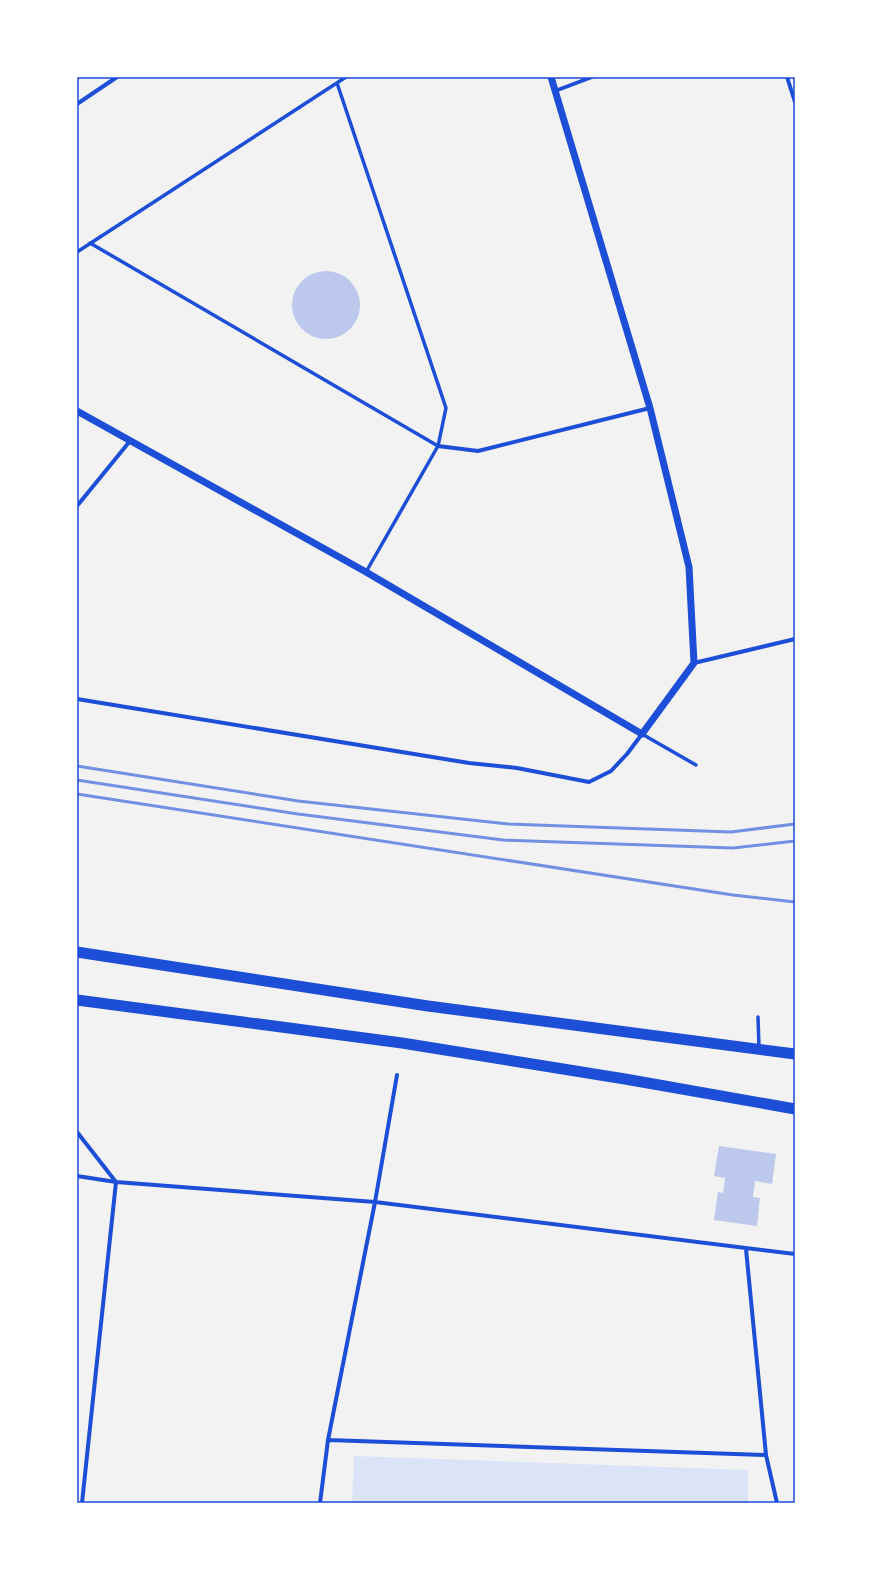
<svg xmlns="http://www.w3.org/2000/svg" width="872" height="1580" font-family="Rubik,sans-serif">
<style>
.green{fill:#dbe4f7}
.building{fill:#bdc9ec}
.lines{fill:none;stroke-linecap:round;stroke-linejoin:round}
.pedestrian{stroke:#1d4ed8;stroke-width:3.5}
.minor{stroke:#1d4ed8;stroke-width:4}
.tertiary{stroke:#1d4ed8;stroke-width:7}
.trunk{stroke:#1d4ed8;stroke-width:11}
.rail{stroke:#7290e2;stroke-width:3}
.neatline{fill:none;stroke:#1d4ed8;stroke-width:1.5}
</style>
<rect width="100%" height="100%" fill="#f2f2f2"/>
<path class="green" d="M354,1456L748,1470V1503H352Z"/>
<path class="building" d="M292 305a34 34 0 1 1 68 0a34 34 0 1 1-68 0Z
M719,1146L776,1154L772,1184L755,1181L753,1197L760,1198L757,1226L714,1220L718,1192L723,1193L725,1178L714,1176Z"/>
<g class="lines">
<path class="pedestrian" d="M337,83L446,408L438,446
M90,243L438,446L366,572
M77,252L346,77
M642,734L696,765
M758,1017L759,1048"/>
<path class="minor" d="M787,77L795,102
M555,91L592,77
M77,104L117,77
M438,446L478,451L650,408
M77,506L130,441
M694,663L795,639
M77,699L469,763L517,768L589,782L611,771L627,754L642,734
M77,1132L116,1182L82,1503
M77,1176L116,1182L375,1202L795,1254
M746,1249L766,1455L777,1503
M328,1440L766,1455
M320,1503L328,1440L375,1202L397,1075"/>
<path class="tertiary" d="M77,411L366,572L642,734L694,663L689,567L650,408L551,77"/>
<path class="trunk" d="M77,952L428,1006L795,1054
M77,1000L402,1043L625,1079L795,1109"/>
<path class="rail" d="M77,766L298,801L508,824L731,832L795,824
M77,780L298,814L503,840L733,848L795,841
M77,794L733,895L795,902"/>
</g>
<rect width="872" height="1580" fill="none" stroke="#ffffff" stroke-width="156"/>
<rect x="78" y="78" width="716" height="1424" class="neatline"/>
</svg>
